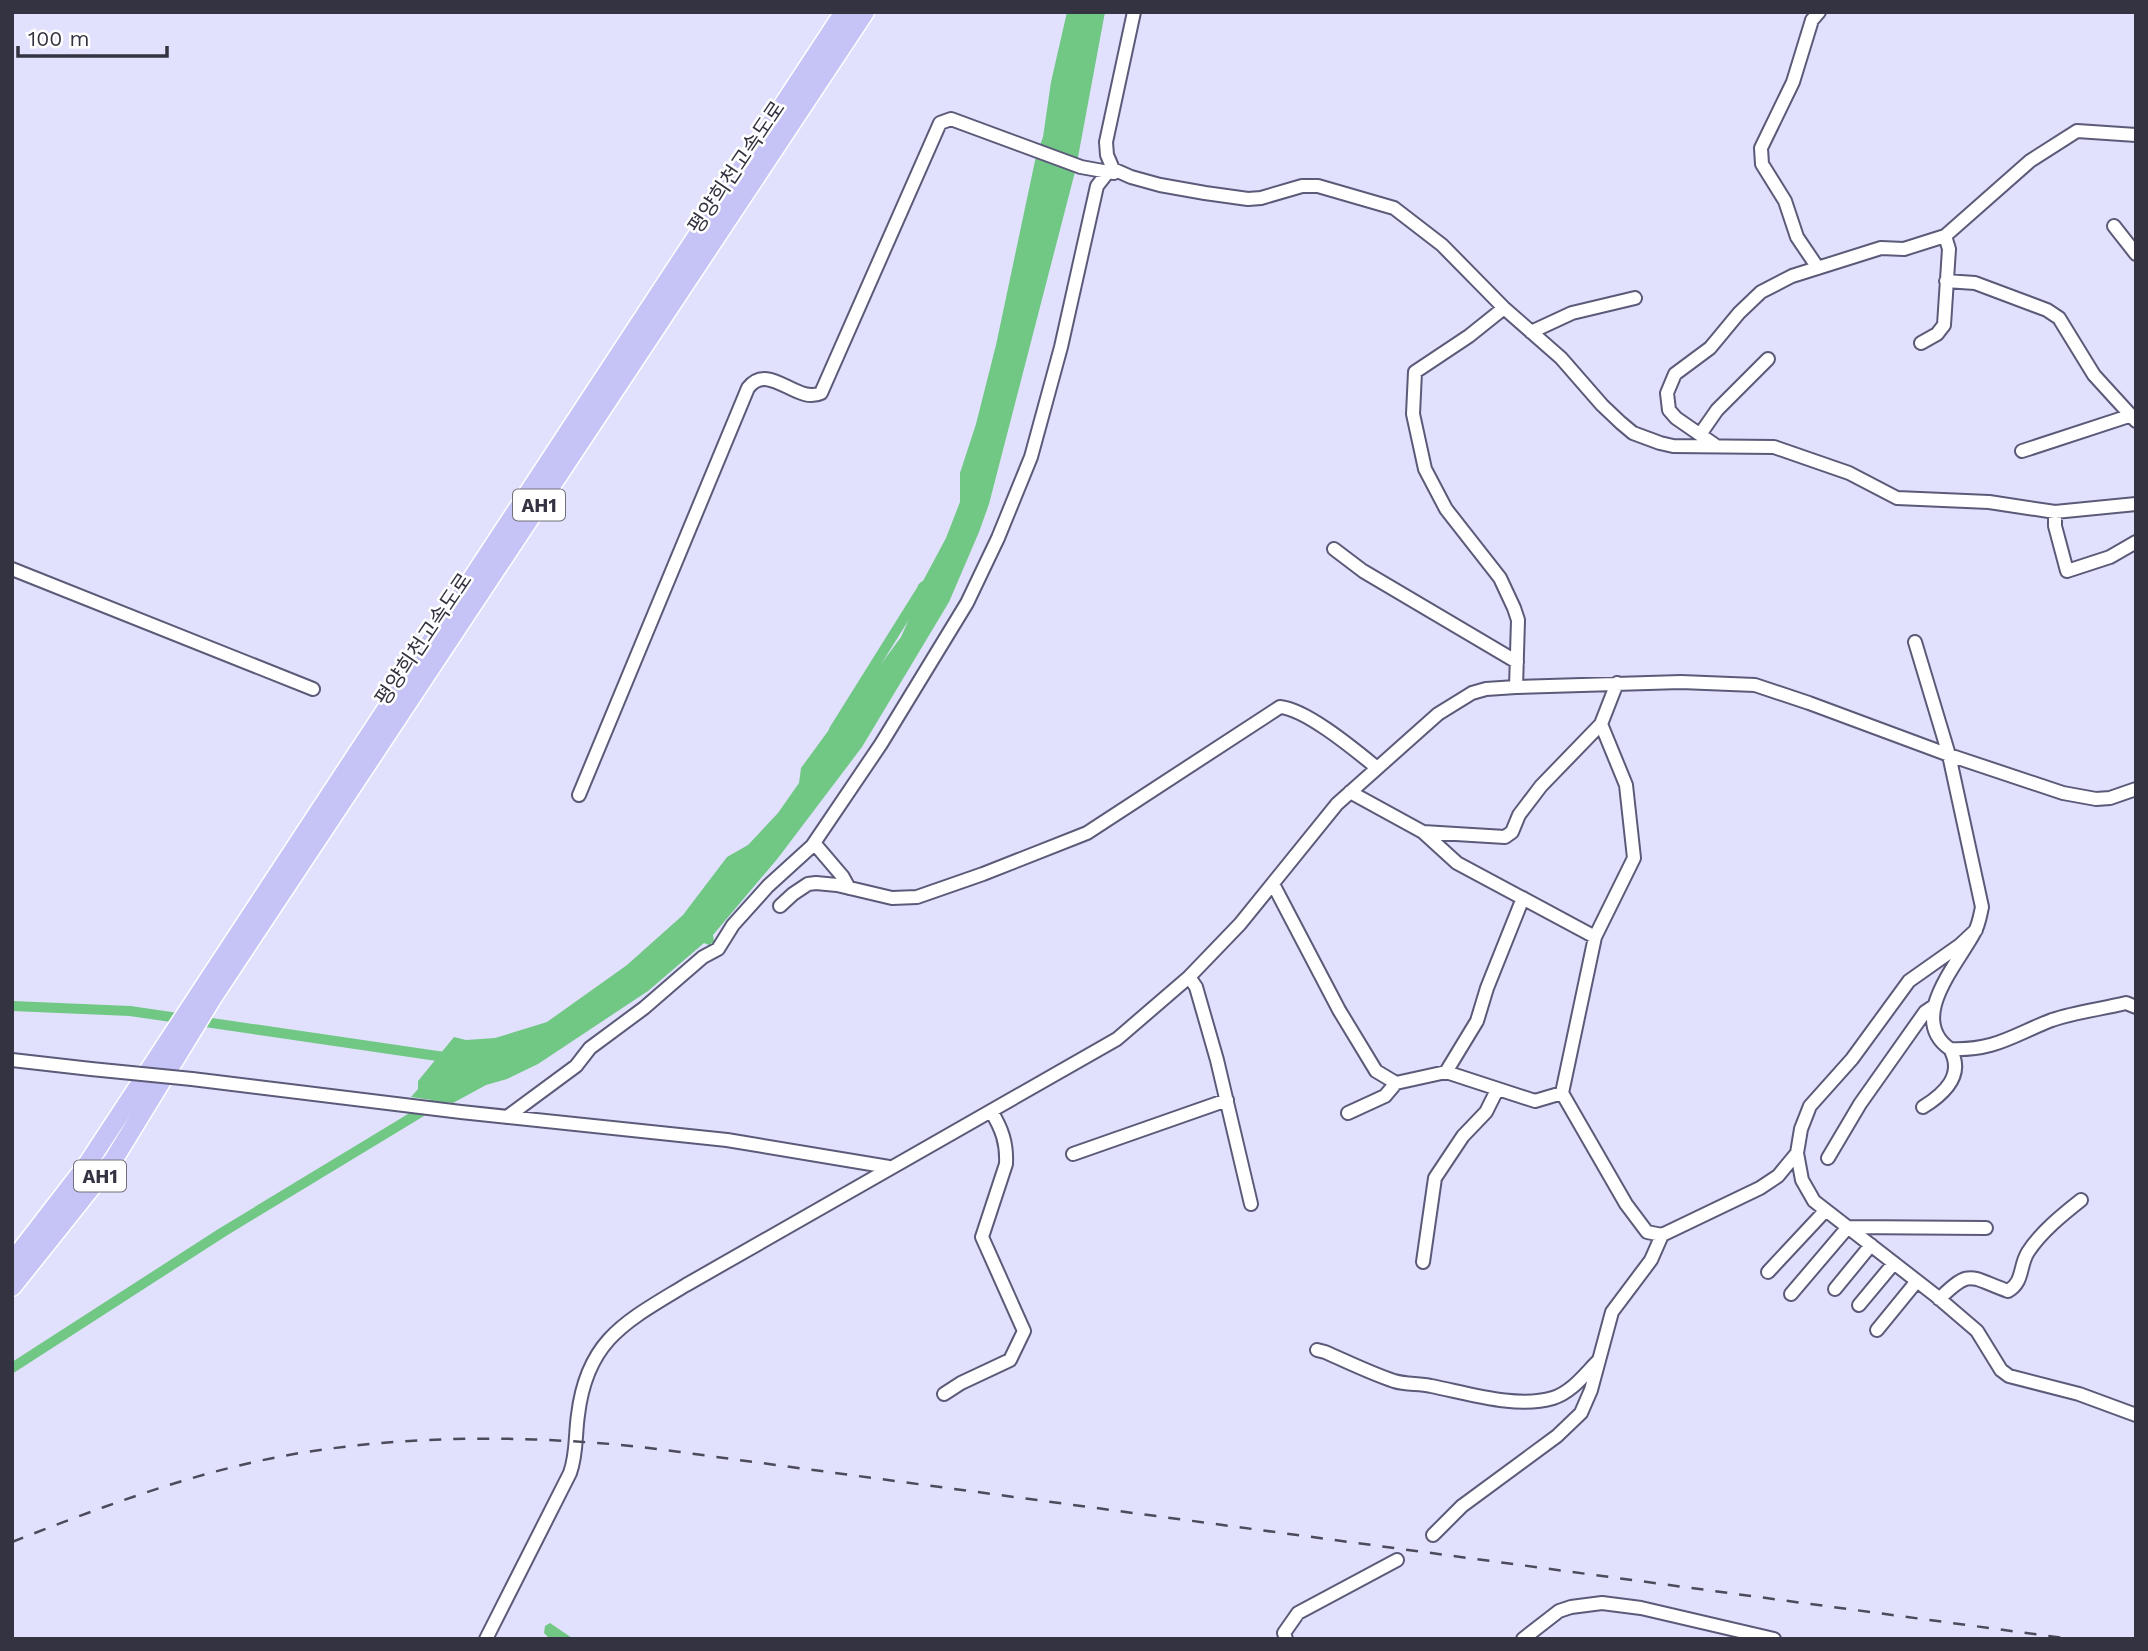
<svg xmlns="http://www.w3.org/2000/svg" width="2148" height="1651" font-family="'Work Sans','Noto Sans KR',sans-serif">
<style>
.water{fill:#71c884}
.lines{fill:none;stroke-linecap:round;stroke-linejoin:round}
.canal{stroke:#71c884;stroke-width:10}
.minor-casing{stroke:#5b5a78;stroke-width:16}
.highway-casing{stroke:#fff;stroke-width:21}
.minor{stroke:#fff;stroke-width:12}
.highway{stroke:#c6c4f6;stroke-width:18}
.rail{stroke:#4c4b5c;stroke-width:2.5;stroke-dasharray:12 12;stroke-linecap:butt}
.minor-bridge-casing{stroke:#5b5a78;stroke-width:16;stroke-linecap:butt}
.minor-bridge{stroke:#fff;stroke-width:12}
.labels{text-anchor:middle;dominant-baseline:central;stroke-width:5;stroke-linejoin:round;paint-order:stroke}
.shield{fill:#fff;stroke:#71707a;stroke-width:2}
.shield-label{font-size:19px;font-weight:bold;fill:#343341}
.street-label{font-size:21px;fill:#343341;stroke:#fff}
</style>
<rect width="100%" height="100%" fill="#e1e0fd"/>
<path class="water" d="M1067,12H1105L1076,168L989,504L979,532L949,602L862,747L778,858L713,935L714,942L709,945L704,943L648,991L538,1064L507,1079L486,1085L453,1103L411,1097L418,1089V1081L454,1037L466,1040L495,1038L547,1022L627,965L683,915L727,857L748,845L778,813L799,783L801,768L831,727L847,713L857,701L870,679L901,637L917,601L918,585L923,581L946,538L960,502V473L976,424L996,345L1036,156L1043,137L1051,82Z
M550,1623L572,1638V1639H550L544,1633L545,1626Z"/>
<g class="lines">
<path class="canal" d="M834,730L924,586
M12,1006L130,1011L451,1058
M12,1368L223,1232L449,1095"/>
<g class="minor-casing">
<path id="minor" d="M1134,12L1106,142L1107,155L1113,169L1131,177L1160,185L1205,193L1248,199L1261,198L1302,186H1318L1394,208L1442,245L1504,308L1561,358L1602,405L1621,423L1633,433L1660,443L1673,446L1774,447L1849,473L1897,498L1989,502L2055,512L2136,504
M2114,226L2136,254
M1818,268L1797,237L1785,201L1762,164L1761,148L1793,82L1812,20L1819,12
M1946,281L1975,283L2047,310L2059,318L2094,375L2136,421
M1504,308L1469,336L1415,372L1413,414L1425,469L1446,509L1500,578L1514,608L1518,620L1516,687
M1531,332L1572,313L1635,298
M1921,343L1937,334L1944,325L1949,249L1945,236
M1701,433L1717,410L1768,359
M1715,445L1676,418L1669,410L1667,393L1675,374L1710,348L1739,313L1761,292L1792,276L1881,248L1904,249L1945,236L2030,161L2077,131L2136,135
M2022,451L2132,415
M2055,512V526L2067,571L2110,557L2136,542
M1334,549L1363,571L1517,662
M12,569L313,689
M1915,642L1949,755L1982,907C1980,916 1979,925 1974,933C1957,965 1907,1019 1950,1049C1995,1051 2013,1035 2052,1020C2075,1012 2102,1009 2126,1003L2136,1007
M1617,683L1601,724L1626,785L1634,858L1595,937L1562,1093L1626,1204L1647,1232L1662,1235L1760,1188L1778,1176L1797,1153L1801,1129L1810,1106L1852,1059L1909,981L1960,945L1976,930
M1350,792L1423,832L1457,863L1595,937
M579,795L748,388C769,361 797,405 821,393L940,123L951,119L1081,167L1114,173
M1423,832L1505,837L1512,832L1519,815L1541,786L1601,724
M814,843L843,877L849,888
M1273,884L1339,1010L1376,1071L1396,1083
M780,906L793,894L808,884L816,883L837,885L892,898L917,897L983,874L1087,833L1280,707C1306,709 1355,750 1376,767
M1189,977L1196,987L1217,1060L1251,1204
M12,1060L91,1069
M1446,1072L1477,1021L1487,988L1523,898
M192,1079L461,1112L727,1140L889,1167
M1923,1107C1944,1094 1965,1075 1950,1049
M1348,1113L1385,1096L1396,1083L1446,1072L1535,1101L1562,1093
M507,1117L576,1066L590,1048L644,1008L703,957L718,949L733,925L768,886L812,846L881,744L967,603L998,538L1031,457L1061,347L1097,186L1108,172
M1797,1153L1802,1180L1814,1201L1935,1295L1977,1331L2001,1370L2009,1376L2079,1394L2136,1415
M1073,1154L1227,1100
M1828,1158L1860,1104L1925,1012L1934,1006
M1423,1262L1435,1178L1463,1136L1486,1112L1497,1090
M1768,1272L1825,1211
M1835,1289L1871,1245
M1791,1294L1848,1227L1986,1228
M1939,1299C1971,1268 1969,1277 2008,1291C2024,1282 2019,1266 2028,1252C2041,1232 2062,1215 2081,1200
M1859,1305L1894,1263
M1877,1330L1917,1281
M1317,1350L1325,1352C1348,1362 1370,1373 1394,1381C1407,1385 1419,1383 1431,1386C1467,1393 1517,1409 1553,1398C1572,1392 1585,1374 1598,1361
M944,1394L961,1383L1010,1360L1024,1331L982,1237L1006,1164C1007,1143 1002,1129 991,1111
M1433,1535L1462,1506L1557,1436L1581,1413L1591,1390L1612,1312L1651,1260L1662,1235
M486,1639L570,1473C577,1454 575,1435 578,1415C587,1339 627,1321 686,1285L1117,1039L1189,977L1240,924L1337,804L1438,714L1472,693L1486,689L1516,687L1681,682L1755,685L1809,703L1949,755L2063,793L2096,799L2110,798L2136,789
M1286,1639L1284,1633L1298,1613L1397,1560
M1523,1639L1559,1611L1571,1607L1602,1603L1641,1608L1774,1639"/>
</g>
<g class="highway-casing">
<path id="highway" d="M12,1262L86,1166L844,12
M12,1287L114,1159L213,997L865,12"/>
</g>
<use href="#minor" class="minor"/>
<use href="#highway" class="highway"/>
<path class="rail" d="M12,1542C114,1502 218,1463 327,1449C416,1437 507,1436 597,1443C644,1446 692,1454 739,1460L2071,1639"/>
<g class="minor-bridge-casing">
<path id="minor-bridge" d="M91,1069L192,1079"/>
</g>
<use href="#minor-bridge" class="minor-bridge"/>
</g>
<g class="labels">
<g class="shield">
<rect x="513" y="489.5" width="52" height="31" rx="5"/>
<rect x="74" y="1160.5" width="52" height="31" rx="5"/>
</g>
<g class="shield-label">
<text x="539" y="505">AH1</text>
<text x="100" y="1176">AH1</text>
</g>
<g class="street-label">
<text transform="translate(736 167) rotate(-56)">평양희천고속도로</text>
<text transform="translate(423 639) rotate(-56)">평양희천고속도로</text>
</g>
</g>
<rect width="2148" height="1651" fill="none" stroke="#343341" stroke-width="28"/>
<path d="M18 46v10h149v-10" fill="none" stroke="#343341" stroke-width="3.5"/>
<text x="28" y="46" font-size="21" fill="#343341" stroke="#ffffff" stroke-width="5" paint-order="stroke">100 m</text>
</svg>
